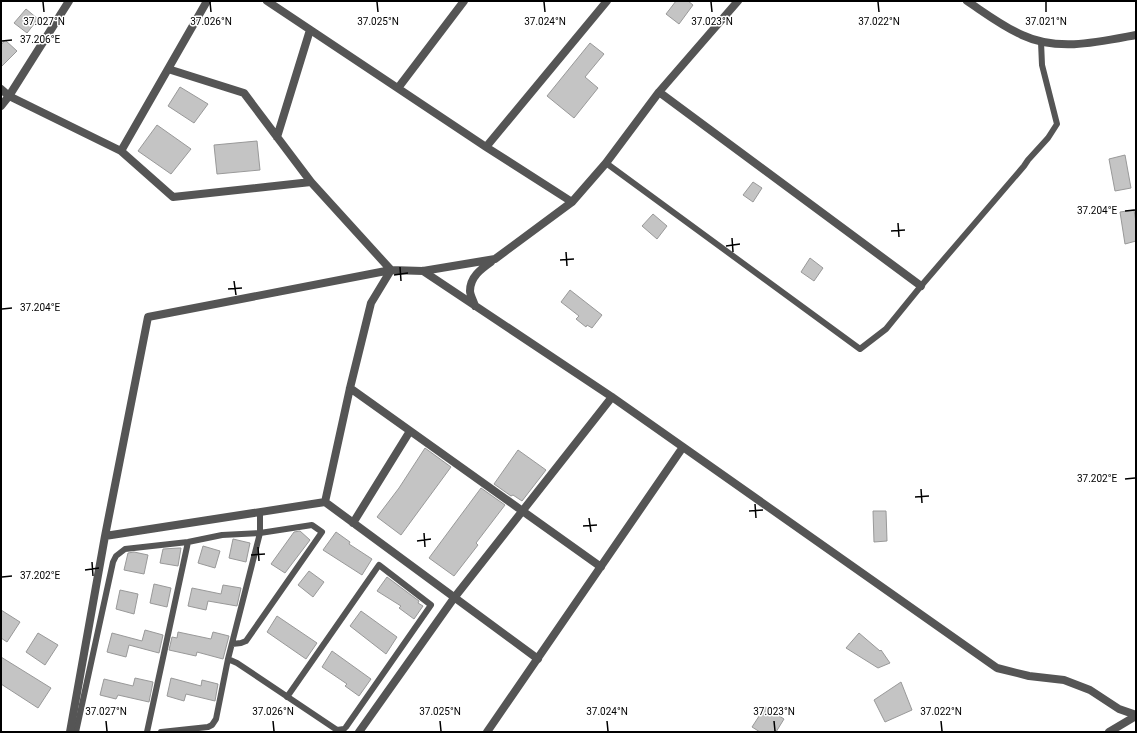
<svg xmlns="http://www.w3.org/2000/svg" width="1137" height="733" font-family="Roboto,sans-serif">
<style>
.building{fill:#c4c4c4;stroke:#999}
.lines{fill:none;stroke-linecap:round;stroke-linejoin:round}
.lane{stroke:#555;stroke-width:6}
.street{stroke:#555;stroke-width:8}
.ticks{fill:none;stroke:#000;stroke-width:1.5}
.ticks-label{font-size:10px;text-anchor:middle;fill:#000;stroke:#fff;stroke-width:3;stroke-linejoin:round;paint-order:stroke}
</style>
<rect width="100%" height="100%" fill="#fff"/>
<path class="building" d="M676,1H688L693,5L679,24L666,14Z
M26,9L38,19L27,33L14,23Z
M5,40L17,51L1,67V45Z
M590,43L604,54L585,77L598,88L574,118L547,96Z
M180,87L208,104L194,123L168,106Z
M157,125L191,149L171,174L138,151Z
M257,141L260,170L217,174L214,145Z
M1125,155L1131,188L1115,191L1109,159Z
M753,182L762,188L753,202L743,195Z
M1134,210L1136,222V241L1125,244L1120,212Z
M653,214L667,226L657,239L642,226Z
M810,258L823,268L814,281L801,272Z
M570,290L602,315L592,328L587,325L586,327L576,319L579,316L561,302Z
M425,448L451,467L401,535L377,517L399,488Z
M518,450L546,470L522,501L513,495L511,496L494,484Z
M481,488L505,505L476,543L478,545L454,576L429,558Z
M873,511H886L887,541L874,542Z
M300,531L310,540L285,573L271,564L294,532Z
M336,532L350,542L349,544L372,559L362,575L323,550Z
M233,539L250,543L246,562L229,558Z
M203,546L220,551L215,568L198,563Z
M179,548H181L178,566L160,563L163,549Z
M134,552L148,555L144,574L124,570L128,553Z
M309,571L324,582L313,597L298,585Z
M387,577L419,601L418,603L423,606L414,619L399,608L401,606L377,591Z
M154,584L171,588L167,607L150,603Z
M223,585L241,588L237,606L208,601L206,610L188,606L192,588L221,594Z
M120,590L138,594L134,614L116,609Z
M1,610L20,622L7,642L1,638Z
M361,611L397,637L386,654L350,626Z
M277,616L317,643L306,659L267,632Z
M145,630L163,635L159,653L129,645L126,657L107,652L112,633L142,641Z
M178,632L211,639L213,632L229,636L223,659L197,652L196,656L169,650L172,637L177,638Z
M38,633L58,645L45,665L26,652Z
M859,633L880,651L881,650L890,663L878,668L846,648Z
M332,651L371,679L359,696L345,686L347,684L322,667Z
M1,657L51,688L38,708L1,684Z
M135,678L153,682L149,702L118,695L116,699L100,695L104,679L133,686Z
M171,678L201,686L202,680L218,684L215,701L186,694L184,701L167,696Z
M901,682L912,710L885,722L874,700Z
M765,707L784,719L776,732H760L752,727Z"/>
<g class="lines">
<path class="lane" d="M606,163L860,349L886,329L921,286L1024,166L1028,160L1048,138L1057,124L1042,65L1041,42
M228,659L237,663L337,730L344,729L346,727L431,605L379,565L287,697
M76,732L113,562L116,556L125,549L188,542L222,535L260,533L312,525L322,532L246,641L241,643L232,644
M147,732L188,542
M161,732L208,727L212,725L216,719L228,659L260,533V512"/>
<path class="street" d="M267,1L486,147L572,202
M967,1C985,13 1002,26 1022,35C1058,52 1099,42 1136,35
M168,69L244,93L311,182L391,270L423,271L495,259L572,202L606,163L659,92L738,1
M398,88L464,1
M1,89L9,96L121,151L173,197L311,182
M659,92L921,286
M1,106L9,96L69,1
M277,137L310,30
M486,147L607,1
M121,151L207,1
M391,270L148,317L105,536L325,502L538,659
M423,271L612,397L997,668L1029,676L1064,680L1090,690L1119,709L1136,715
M475,306C474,302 470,295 470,291C470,277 481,269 491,262
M350,388L601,567
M325,502L350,388L371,303L391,270
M353,523L410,431
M70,732L105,536
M359,732L454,598L612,397
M487,732L683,447
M1109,732L1136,716"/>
</g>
<path class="ticks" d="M43,2L44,12M210,2L211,12M377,2L378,12M544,2L545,12M711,2L712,12M878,2L879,12M1046,2V12M2,41L12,40M1125,211L1135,210M898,223L899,237M891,231L905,230M732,238L733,252M726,246L740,244M566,252L567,266M560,260L574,259M400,267L401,281M394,275L408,273M234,281L236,295M228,289L242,288M2,309L12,308M1125,479L1135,478M921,489L922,503M915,497L929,496M755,504L756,518M749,511L763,510M589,518L591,532M583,526L597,525M424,533L425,547M417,541L431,539M258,547L259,561M251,555L265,554M92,562L93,576M85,570L99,568M2,577L12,576M106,721L107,731M273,721L274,731M440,721L441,731M607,721L608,731M774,721L775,731M941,721L942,731"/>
<g class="ticks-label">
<text x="44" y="25">37.027°N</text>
<text x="211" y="25">37.026°N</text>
<text x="378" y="25">37.025°N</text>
<text x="545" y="25">37.024°N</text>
<text x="712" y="25">37.023°N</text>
<text x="879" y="25">37.022°N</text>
<text x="1046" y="25">37.021°N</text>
<text x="40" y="43">37.206°E</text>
<text x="1097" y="214">37.204°E</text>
<text x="40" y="311">37.204°E</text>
<text x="1097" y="482">37.202°E</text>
<text x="40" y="579">37.202°E</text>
<text x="106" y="715">37.027°N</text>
<text x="273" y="715">37.026°N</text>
<text x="440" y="715">37.025°N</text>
<text x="607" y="715">37.024°N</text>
<text x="774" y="715">37.023°N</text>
<text x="941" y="715">37.022°N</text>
</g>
<rect width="1137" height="733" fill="none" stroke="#000000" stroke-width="4"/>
</svg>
